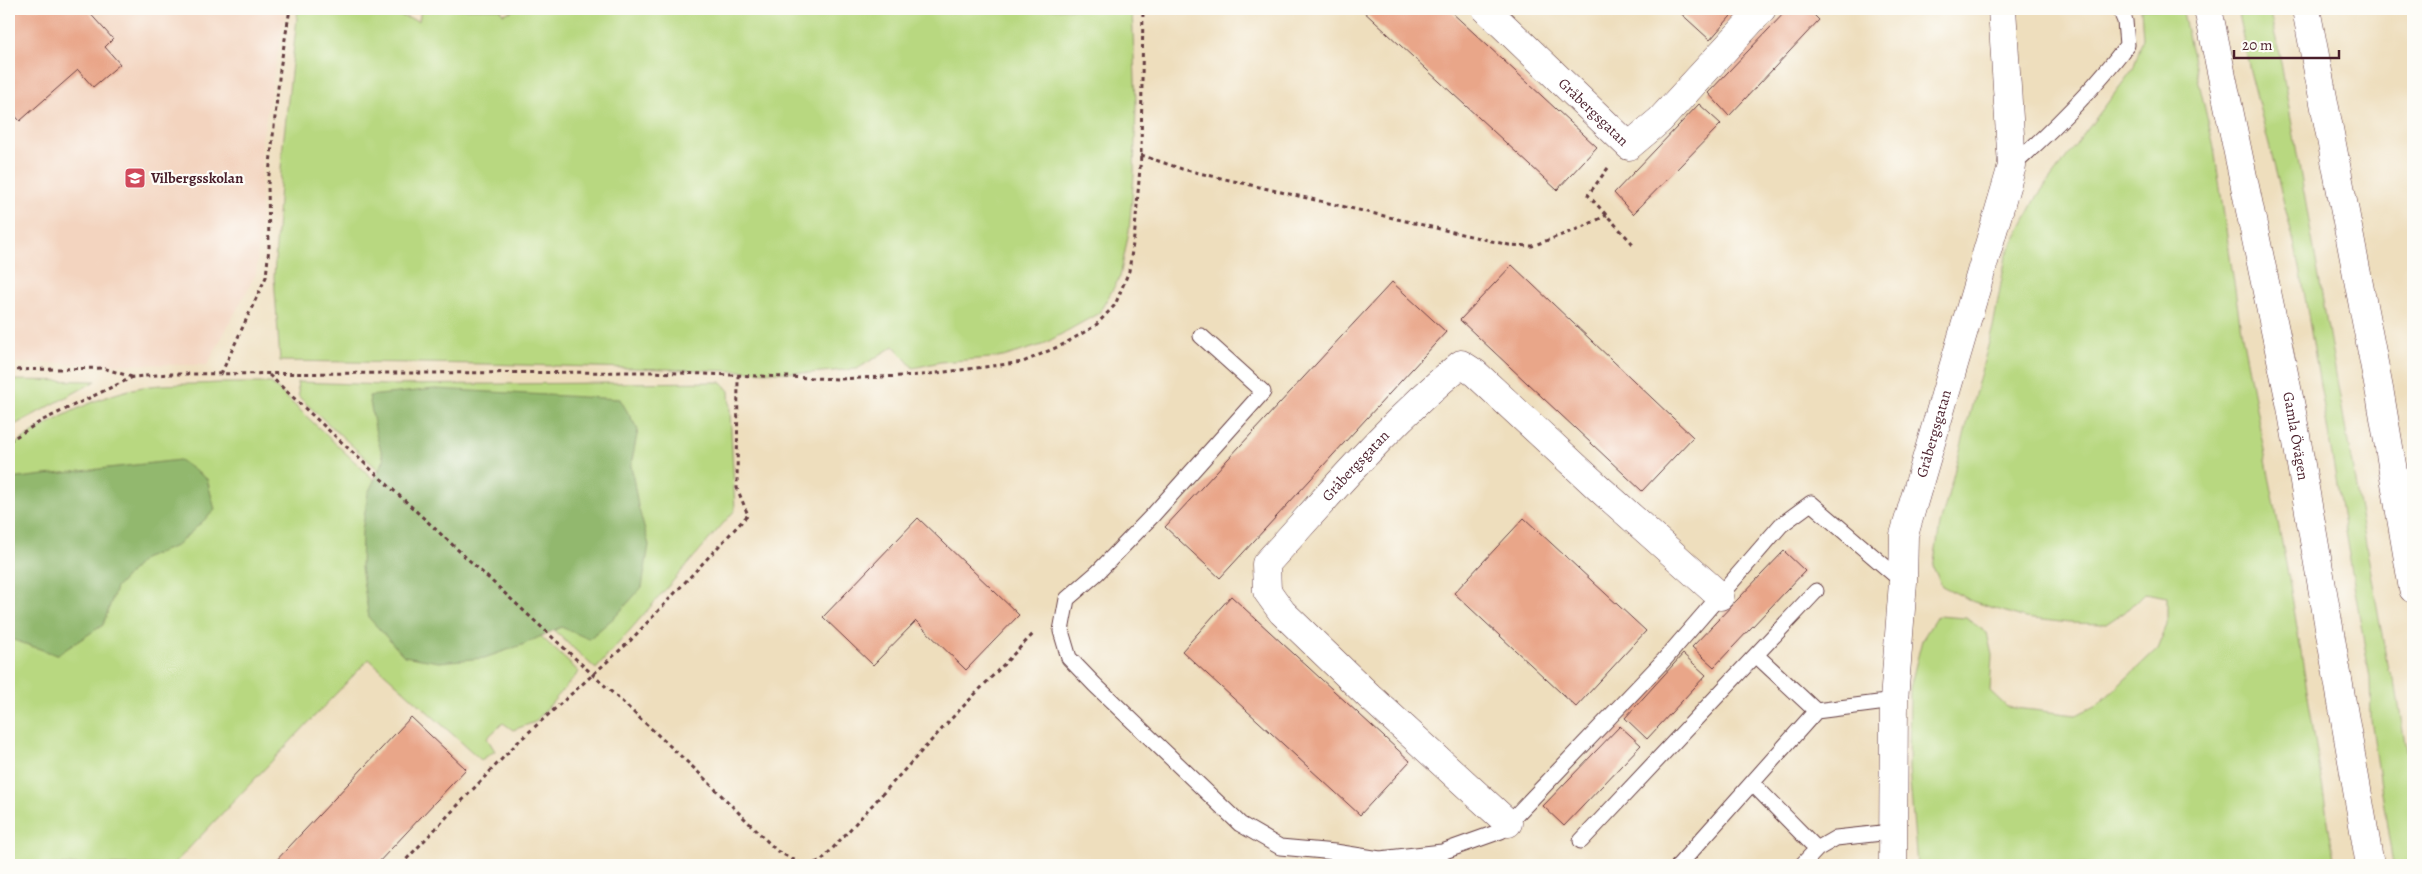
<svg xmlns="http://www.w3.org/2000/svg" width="2422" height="874" font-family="Alegreya,serif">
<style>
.built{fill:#f3d4bf}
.green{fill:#b8d880;stroke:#817c56}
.forest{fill:#92b86e;stroke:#6e6c4c}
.building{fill:#e9a689}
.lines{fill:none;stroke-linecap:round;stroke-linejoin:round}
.lane-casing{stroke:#633c41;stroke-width:17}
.street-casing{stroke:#633c41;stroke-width:29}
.secondary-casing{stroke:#633c41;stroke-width:29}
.path{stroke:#633c41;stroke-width:3;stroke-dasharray:4 4;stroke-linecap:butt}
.lane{stroke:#fff;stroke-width:15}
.street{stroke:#fff;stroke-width:28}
.secondary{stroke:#fff;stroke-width:28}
.labels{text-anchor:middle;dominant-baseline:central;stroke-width:4.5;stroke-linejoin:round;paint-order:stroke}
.street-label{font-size:15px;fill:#4a1f2b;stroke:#fdfcf7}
.poi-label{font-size:15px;font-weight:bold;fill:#4a1f2b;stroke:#fdfcf7;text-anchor:start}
</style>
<rect width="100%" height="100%" fill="#fdfcf7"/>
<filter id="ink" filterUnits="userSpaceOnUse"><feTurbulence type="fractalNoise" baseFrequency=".02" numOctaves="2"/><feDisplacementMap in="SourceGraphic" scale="10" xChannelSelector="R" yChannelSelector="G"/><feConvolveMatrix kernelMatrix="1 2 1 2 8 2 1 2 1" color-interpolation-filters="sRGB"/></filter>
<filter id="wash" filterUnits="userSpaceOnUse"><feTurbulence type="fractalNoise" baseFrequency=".0096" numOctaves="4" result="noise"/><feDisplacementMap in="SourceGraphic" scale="20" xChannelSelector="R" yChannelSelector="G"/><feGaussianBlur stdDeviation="1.12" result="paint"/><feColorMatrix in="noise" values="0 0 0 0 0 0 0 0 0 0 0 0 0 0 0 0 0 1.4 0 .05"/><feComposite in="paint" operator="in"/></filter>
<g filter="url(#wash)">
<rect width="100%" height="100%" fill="#eedebd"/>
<path class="built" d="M9,9H286L262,139L261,218L256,274L207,365L9,363Z"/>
<path class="green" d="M298,9H375L419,21L421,9H501L503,14L517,9H1132L1136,103L1134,175L1129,231L1120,277L1099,313L1042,345L1003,357L940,362L913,368L894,346L857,369L810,373L485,364L280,361L274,277L282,154Z
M2141,9H2182L2214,148L2241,330L2291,590L2335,865H1917L1909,769L1910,688L1922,640L1937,616L1966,618L1987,633L1992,655L1990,691L2007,707L2076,715L2099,704L2157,649L2167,625V597L2145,593L2130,608L2106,624L2069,623L2025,618L1974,602L1942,586L1933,567L1940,525L1993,327L2006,256L2038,195L2133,69L2143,38Z
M2237,9H2269L2280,57L2388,669L2395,681L2413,794V865H2393L2371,720L2370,678L2299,262L2250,71Z
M9,380L96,381L9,428Z
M297,382L385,385L721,382L729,391L735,510L596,669L299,397Z
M218,383H271L579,672L535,722L513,730L503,723L487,738L495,751L481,760L369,659L173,865H9V448C46,423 92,398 137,388C161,383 193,385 218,383Z"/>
<path class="forest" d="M435,389L620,399L638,430L631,465L638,506L649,545L642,587L617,615L589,639L561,627L522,645L484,658L439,662L404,656L369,618L361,568L362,531L368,493L384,460L376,434L369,396Z
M180,460L207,479L215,510L176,546L143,559L116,588L103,625L57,655L11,639L9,634V479Z"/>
<g id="blocks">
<path class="building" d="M9,9H86L113,39L105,47L120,64L93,87L78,70L20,121L9,109Z
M1361,9H1448L1597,147L1557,190Z
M1676,9H1737L1710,40Z
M1788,9H1808L1819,20L1729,116L1708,93Z
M1699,104L1721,124L1633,214L1614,193Z
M1512,265L1693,437L1642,491L1460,320Z
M1392,282L1446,332L1220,578L1165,527Z
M918,518L1019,615L966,670L916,621L873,665L823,617Z
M1524,518L1646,631L1576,707L1454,593Z
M1784,551L1805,571L1714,667L1692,647Z
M1231,596L1410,761L1360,815L1182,651Z
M1683,654L1706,675L1647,739L1625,718Z
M411,717L466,769L376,865H272Z
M1620,726L1641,745L1564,826L1543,806Z"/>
</g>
</g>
<g filter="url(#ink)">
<use href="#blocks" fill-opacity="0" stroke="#633c41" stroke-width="1"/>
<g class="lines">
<g class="lane-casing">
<path id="lane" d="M2012,166C2054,129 2093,90 2127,45L2125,21L2120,9
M1201,336L1263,392L1153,515L1097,573L1067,599L1061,631L1069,658L1095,685L1240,824L1280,847L1335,852L1380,859L1442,852L1501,831L1664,660L1781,525L1811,503L1903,582
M1756,655L1816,711L1894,701
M1752,783L1817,849
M1581,841L1816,591
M1679,865L1816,711
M1802,865L1817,849L1836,838L1891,832"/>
</g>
<g class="street-casing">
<g id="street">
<path id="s1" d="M1486,9L1629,146L1660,120L1762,9"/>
<path id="s2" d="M1508,823L1369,696L1282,612L1267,591L1266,564C1329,495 1389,423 1461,364L1475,373L1601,490L1720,596"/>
<path id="s3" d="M1893,865L1894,701L1903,582L1904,535L2012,166L2002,9"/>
</g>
</g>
<g class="secondary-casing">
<g id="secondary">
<path id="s4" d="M2208,9L2291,407L2370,865"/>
<path d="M2306,9L2380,394L2413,589"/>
</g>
</g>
<path class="path" d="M1141,155L1182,169L1509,245L1532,246L1583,227L1607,215
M1608,168L1588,195L1633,244
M9,370L103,368L132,377
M221,374L266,277L269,247L268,184L280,69L290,9
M269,375L698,772L777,851L804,865
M9,441L43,420L133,377L169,374L651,372L840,379L922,375L1023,362L1062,345L1095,326L1115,305L1129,271L1135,230L1141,155L1143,9
M401,865L518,742L629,642L748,515L737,488L738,376
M807,865L821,861L952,718L1035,632"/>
<use href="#lane" class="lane"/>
<use href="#street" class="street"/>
<use href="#secondary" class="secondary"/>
</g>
</g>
<defs>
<g id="school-square" transform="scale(1.125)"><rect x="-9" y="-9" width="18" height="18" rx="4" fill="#d1495b" stroke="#fdfcf7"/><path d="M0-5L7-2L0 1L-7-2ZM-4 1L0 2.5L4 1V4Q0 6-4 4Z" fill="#fff"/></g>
</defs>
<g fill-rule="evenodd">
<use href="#school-square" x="135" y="178"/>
</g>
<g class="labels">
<g class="street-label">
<text stroke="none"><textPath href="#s1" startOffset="149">Gråbergsgatan</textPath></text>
<text stroke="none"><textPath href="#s3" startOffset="436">Gråbergsgatan</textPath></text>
<text stroke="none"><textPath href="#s4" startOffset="436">Gamla Övägen</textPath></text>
<text stroke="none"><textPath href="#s2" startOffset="495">Gråbergsgatan</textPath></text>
</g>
<g class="poi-label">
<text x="151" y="178">Vilbergsskolan</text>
</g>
</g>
<rect width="2422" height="874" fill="none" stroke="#fdfcf7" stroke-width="30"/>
<path d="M2234 50v8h105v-8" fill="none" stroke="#4a1f2b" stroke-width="2.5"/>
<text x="2242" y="50" font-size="15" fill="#4a1f2b" stroke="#fdfcf7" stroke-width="4" paint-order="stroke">20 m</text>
</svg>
